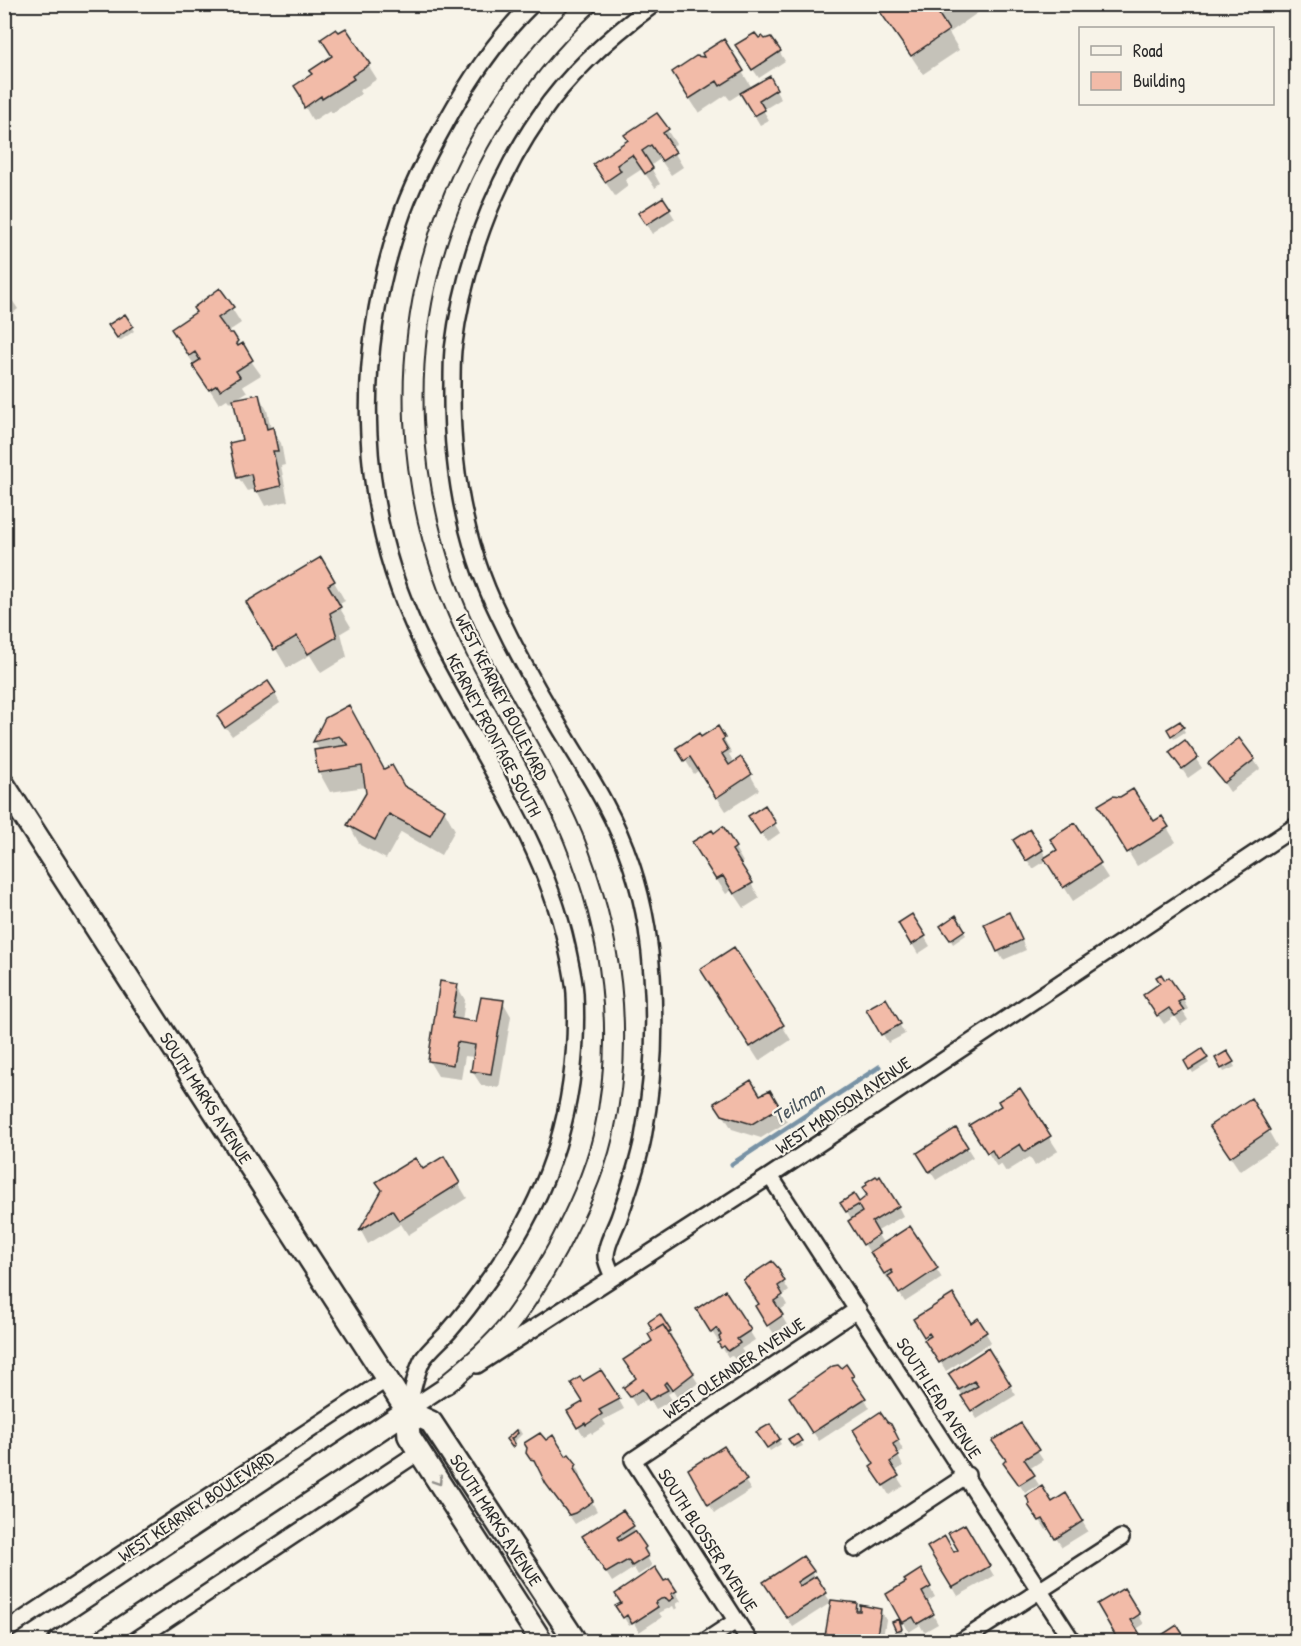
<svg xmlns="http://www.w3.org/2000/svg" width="1301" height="1646" font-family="'Patrick Hand',sans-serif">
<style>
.shadow{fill:#0003}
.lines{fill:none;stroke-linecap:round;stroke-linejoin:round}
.stream{stroke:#7892a5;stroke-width:5}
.building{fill:#f2bba8;stroke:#2b2b2b;stroke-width:1.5}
.minor-casing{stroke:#2b2b2b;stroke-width:20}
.tertiary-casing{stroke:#2b2b2b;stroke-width:22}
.secondary-casing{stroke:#2b2b2b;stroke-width:26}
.minor{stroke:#f7f3e8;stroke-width:15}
.tertiary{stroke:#f7f3e8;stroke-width:18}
.secondary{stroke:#f7f3e8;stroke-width:21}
.oneway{stroke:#918f8a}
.labels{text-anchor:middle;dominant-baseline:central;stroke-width:4.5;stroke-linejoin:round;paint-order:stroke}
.street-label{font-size:18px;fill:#2b2b2b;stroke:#f7f3e8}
.water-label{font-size:20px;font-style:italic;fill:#4b565e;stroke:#f7f3e8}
</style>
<rect width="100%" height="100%" fill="#f7f3e8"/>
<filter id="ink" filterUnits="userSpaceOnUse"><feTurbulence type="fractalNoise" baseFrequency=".0167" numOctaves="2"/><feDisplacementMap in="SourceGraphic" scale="12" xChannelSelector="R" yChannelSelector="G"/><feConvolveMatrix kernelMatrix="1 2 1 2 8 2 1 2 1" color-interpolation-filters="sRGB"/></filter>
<g filter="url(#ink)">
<path class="shadow" d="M888,4H990L949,33L959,50L923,74L880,9Z
M346,30L377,79L359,91L361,94L332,113L330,110L313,121L305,107L314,75L333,57L338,35Z
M758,40L779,51L785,61L759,78L743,55Z
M723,41L752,88L769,78L781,99L763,110L769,120L760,125L741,93L730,100L726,95L699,113L682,87Z
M667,130L676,144L671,147L683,167L671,175L660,159L650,166L660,184L655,188L642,169L625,180L628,186L615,196L603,179L630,141Z
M663,199L675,219L652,234L640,214Z
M4,288L18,309L4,320Z
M220,290L241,323L226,333L232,334L261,375L243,386L247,392L230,403L227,399L219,404L181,344L197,313Z
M124,316L134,331L120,341L110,326Z
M258,395L267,410L271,429L281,443L285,465L281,466L288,501L265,506L256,489L247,491L238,477L244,442Z
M321,559L345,601L338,605L351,627L341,633L347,657L321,673L310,655L287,668L248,602Z
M275,694L280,703L232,736L224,725Z
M326,719L403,788L444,810L455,830L441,855L401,832L386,859L360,845L349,825L367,793L366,787L330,792L319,772L320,751L315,742Z
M1180,723L1185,732L1174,739L1169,730Z
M700,739H724L732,753L729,754L734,763L741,759L759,790L726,811L699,770L694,774L678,748Z
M1185,743L1202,768L1188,778L1171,753Z
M1254,760L1260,769L1230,792L1210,763Z
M1100,806L1154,823L1161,818L1176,842L1137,866Z
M764,807L780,833L767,842L756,825Z
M1030,831L1047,858L1099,864L1108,878L1073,901L1047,860L1033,869L1020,849Z
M735,848L743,862L739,865L760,898L744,908L732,890L726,894L702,857Z
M912,916L930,946L918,954L900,923Z
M955,918L966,935L953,944L942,926Z
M1014,923L1026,950L1003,960L998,951Z
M734,949L791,1040L759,1061L710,984Z
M457,986L465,1000L462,1021L477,1024L503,1002L511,1016L499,1088L481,1085L472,1071L474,1057L465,1056L461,1079L438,1076L429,1061Z
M885,1000L905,1034L888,1043L868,1009Z
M1183,1000L1188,1009L1183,1012L1188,1020L1181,1025L1175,1016L1164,1024L1150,1004Z
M1202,1051L1209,1063L1193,1073L1186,1062Z
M1227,1053L1235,1067L1224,1072L1217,1058Z
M769,1092L787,1122L761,1138L732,1129L716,1103L760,1098Z
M1251,1100L1277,1146L1240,1171L1220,1141Z
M956,1130L973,1157L936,1180L919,1154Z
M1049,1137L1058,1151L1035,1166L1030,1157L1006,1172L1001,1164L997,1167L980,1140Z
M443,1158L467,1198L408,1235L401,1224L368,1244L361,1231L383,1191Z
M842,1203L898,1206L903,1216L876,1232L884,1244L910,1228L942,1278L905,1302L892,1282L890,1283L871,1252L870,1253L856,1231L852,1220Z
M783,1281L789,1291L782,1296L787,1305L779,1311L787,1325L774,1334L757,1307Z
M725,1292L755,1340L741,1349L744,1353L735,1359L732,1356L728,1357L723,1349L733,1346L722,1347L720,1343L723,1342L721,1338L718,1341L703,1318Z
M660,1316L672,1336L669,1338L698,1383L678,1399L673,1391L668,1394L672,1400L656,1409L649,1398L636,1406L625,1388L637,1379L654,1342L655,1331L650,1323Z
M915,1320L971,1325L978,1320L991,1342L946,1371Z
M987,1351L1016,1395L977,1419L955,1383Z
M846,1366L870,1408L819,1441L796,1407Z
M619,1400L624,1409L603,1420L606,1425L592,1434L591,1432L584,1436L574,1421L585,1402Z
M886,1423L890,1425L903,1450L897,1454L903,1466L894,1472L903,1486L889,1495L878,1476L876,1465Z
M769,1426L781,1444L770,1451L758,1433Z
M519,1429L522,1434L512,1444L515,1450L508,1439Z
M797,1436L803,1446L796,1449L790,1440Z
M1037,1451L1043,1460L1029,1469L1039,1485L1025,1493L1005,1463Z
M532,1458H566L576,1465L581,1474L579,1479L597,1511L575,1524L554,1494L541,1469L537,1468Z
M745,1481L751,1490L715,1513L704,1497Z
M1066,1495L1088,1531L1062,1547L1049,1528L1046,1530L1036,1514Z
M965,1526L994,1576L958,1596L929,1547L954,1554L960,1551Z
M633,1527L650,1557L648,1559L652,1566L638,1575L634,1568L612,1582L589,1546Z
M802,1558L830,1601L856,1604L861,1612L880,1610L886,1620L882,1642H826L832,1602L793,1627L770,1592Z
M921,1571L935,1597L926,1602L938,1624L924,1632L920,1625L909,1632L888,1595L908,1583Z
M669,1581L681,1601L676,1604L678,1608L675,1610L673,1606L659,1613L662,1617L639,1632L634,1623L629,1626L623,1616Z
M1123,1590L1144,1624L1135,1630L1143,1642H1119L1108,1623Z
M894,1623L900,1625L904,1635L901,1637Z"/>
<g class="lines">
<path class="stream" d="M732,1164L879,1067"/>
</g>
<path class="building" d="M885,4H951L938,13L949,30L911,56L878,9Z
M346,28L370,64L352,76L354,79L322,99L321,96L304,108L300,95L294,86L312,74L309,71L332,56L321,39L336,29L339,32Z
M755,33L759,38L762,36L765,39L771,37L781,51L752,70L735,45Z
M724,39L744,71L720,86L717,81L689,99L672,72L696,56L704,57L702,53Z
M770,76L777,89L759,100L765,110L754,116L740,93Z
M657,113L669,129L663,133L676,152L662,161L651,145L642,151L653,168L645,174L632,155L617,165L621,171L605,182L593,164L628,140L624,135Z
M663,197L671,209L646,225L638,213Z
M220,288L234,307L218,318L229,333H233L238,341L236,343L238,346L243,343L253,360L236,371L240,377L220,390L217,385L209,390L192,365L200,360L195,352L189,356L171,329L196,312L193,308Z
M125,314L133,326L117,338L108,325Z
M259,394L267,429L273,427L278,451H273L281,486L255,492L251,474L237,478L229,443L242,440L233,399Z
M321,557L335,581L328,585L341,607L330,613L337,637L308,654L297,636L274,650L246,602Z
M268,681L276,693L225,728L217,716Z
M349,705L384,769L392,765L404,786L445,809L430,836L389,814L375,840L347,825L366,793L362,766L318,773L314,750L348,745L339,736L313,742L325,718Z
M1180,721L1184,727L1171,736L1167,729Z
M718,726L725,738L722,740L728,750L722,754L729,765L741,757L752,774L716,798L690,757L684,761L676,748L699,733L701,737Z
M1239,738L1255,759L1224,783L1208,763Z
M1185,740L1198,757L1182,769L1169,752Z
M1133,789L1154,821L1162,816L1169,827L1127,853L1098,805L1113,796L1120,797Z
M765,805L776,823L760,834L748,816Z
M1075,823L1101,863L1063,888L1044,858L1057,850L1050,839Z
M723,826L736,847L732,850L753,883L734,894L723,876L716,880L692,842L712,830L714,833Z
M1030,829L1043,850L1026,861L1013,840Z
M1009,912L1022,940L997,952L984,924Z
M912,914L926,936L911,945L898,923Z
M956,915L965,930L950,940L940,926Z
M734,947L784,1025L750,1047L700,969Z
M1161,974L1165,980L1169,977L1184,999L1178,1002L1184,1010L1175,1016L1169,1008L1157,1016L1143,995L1160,983L1156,977Z
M440,981L458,984L452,1018L476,1022L481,997L504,1000L491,1074L471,1071L475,1045L457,1042L453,1065L428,1061Z
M886,998L901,1024L881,1035L866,1009Z
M1202,1049L1208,1058L1189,1070L1184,1061Z
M1227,1051L1234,1062L1221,1069L1215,1058Z
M751,1080L760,1095L770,1090L780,1107L752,1124L722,1115L714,1103Z
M1020,1088L1051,1136L1025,1152L1020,1144L997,1159L992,1150L987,1153L969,1125L1001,1106L998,1101Z
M1251,1098L1270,1130L1230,1157L1209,1126Z
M956,1128L968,1147L929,1172L917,1153Z
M444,1156L460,1183L399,1221L392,1210L359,1231L382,1190L376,1182L415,1158L423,1169Z
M876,1176L878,1178L880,1176L899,1206L872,1222L879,1234L863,1245L848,1221L862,1212L858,1205L846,1212L840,1203L854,1194L859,1202L864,1198L867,1195L862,1188L867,1185L866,1182Z
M910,1226L938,1268L899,1294L888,1276L893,1273L891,1270L884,1274L870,1252Z
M772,1261L780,1270L779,1271L785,1281L778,1286L783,1295L774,1301L783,1315L767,1326L755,1306L759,1304L743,1280Z
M725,1290L751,1330L737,1339L740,1343L728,1351L724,1346L721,1348L718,1343L721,1341L719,1337L721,1335L717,1328L711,1333L696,1309Z
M953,1294L971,1323L978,1318L987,1332L939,1363L924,1340L931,1336L929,1333L924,1337L913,1319Z
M660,1314L671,1331L668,1333L663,1325L653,1331L648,1322Z
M663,1325L694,1373L672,1390L666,1382L664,1384L668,1390L649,1400L642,1389L630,1397L623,1388L636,1378L623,1360L652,1341L648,1334Z
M988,1348L1011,1385L971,1411L961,1396L978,1386L974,1381L959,1390L948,1374Z
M846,1364L854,1376L851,1377L866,1398L812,1433L789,1397L833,1366L838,1365L841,1368Z
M601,1370L620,1399L599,1410L602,1414L586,1425L585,1423L577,1428L567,1411L583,1402L571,1383L580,1377L583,1381Z
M880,1412L887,1422L891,1424L899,1440L893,1444L899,1456L890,1462L899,1476L883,1486L870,1467L874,1464L853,1430Z
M1021,1423L1039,1450L1024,1459L1035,1475L1019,1485L1003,1463L1006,1460L992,1441Z
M770,1424L780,1439L767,1448L756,1432Z
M516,1430L518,1433L511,1439L515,1445L512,1447L506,1439Z
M540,1433L546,1440L553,1435L566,1456L569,1454L577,1464L574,1469L593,1501L575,1513L569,1515L546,1484L534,1460L530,1459L526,1453L527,1448L524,1443Z
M797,1434L802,1441L793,1446L788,1439Z
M724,1446L747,1480L708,1505L688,1469Z
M1042,1486L1052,1502L1066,1493L1083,1521L1055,1539L1043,1519L1039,1521L1028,1505L1030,1504L1026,1496Z
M623,1510L634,1526L617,1537L619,1541L635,1531L646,1547L644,1549L648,1556L632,1566L628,1560L606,1573L582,1536Z
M965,1524L990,1566L952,1588L927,1547L945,1536L954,1552L958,1550L948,1533Z
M803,1556L814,1571L797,1582L800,1586L816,1576L827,1593L787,1618L763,1582Z
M655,1567L664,1581L669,1579L677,1591L671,1594L674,1598L669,1601L666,1598L661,1599L655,1603L658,1607L632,1624L627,1615L623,1618L615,1606L621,1603L615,1594Z
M921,1569L931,1587L922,1592L934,1614L917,1624L913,1617L902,1623L886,1594L906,1582L904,1580Z
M1124,1588L1140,1614L1131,1620L1140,1634L1128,1642L1118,1640L1097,1604Z
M831,1600L857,1603L856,1611H860V1605L881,1609L876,1642H824Z
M899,1619L902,1629L896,1631L892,1622Z
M1177,1625L1186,1639L1183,1642H1151Z
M905,1633L910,1642H900L898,1637Z"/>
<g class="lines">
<g class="minor-casing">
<path id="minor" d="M770,1176L1073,1642
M613,1277C611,1272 607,1264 606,1258C605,1246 615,1229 619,1218C628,1192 638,1165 643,1138C656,1069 657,998 647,929C640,886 626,843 605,804C589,773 569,744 552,714C533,682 515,649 499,615C464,544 451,464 452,385C452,373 452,361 453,350C463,268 492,185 540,116C569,73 612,35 654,4
M477,1365L770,1176L1296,826
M407,1411C412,1395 415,1373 423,1359C430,1349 441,1340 449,1331C463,1315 475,1299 487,1282C552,1194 580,1102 575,993C574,978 570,962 567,947C543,836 471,742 421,641C357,510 353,358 400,220C411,186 428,154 446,122C469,80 497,38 532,4
M407,1411L457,1378
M855,1549L967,1475
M4,1632L387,1379
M133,1642L419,1452
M704,1642L736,1621
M750,1642L633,1460L858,1309
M960,1642L1121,1538"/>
</g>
<g class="tertiary-casing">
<path id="tertiary" d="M447,1384C468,1366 490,1348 508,1326C527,1302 542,1276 557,1249C575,1214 594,1175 603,1136C626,1035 612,932 573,837C536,748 475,669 444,577C373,369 428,154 588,4"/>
</g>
<g class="secondary-casing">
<path id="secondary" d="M4,785L387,1379L407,1411L409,1436L542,1642
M407,1411L431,1422L576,1642
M59,1642L407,1411"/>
</g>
<use href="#minor" class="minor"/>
<use href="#tertiary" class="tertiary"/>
<use href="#secondary" class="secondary"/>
</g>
<defs><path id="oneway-chevron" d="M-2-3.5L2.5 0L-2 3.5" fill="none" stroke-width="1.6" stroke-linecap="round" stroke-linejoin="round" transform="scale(1.5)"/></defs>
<use class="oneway" href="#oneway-chevron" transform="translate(438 1481) rotate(57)"/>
</g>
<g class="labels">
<g class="street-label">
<text transform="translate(502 697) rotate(63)">WEST KEARNEY BOULEVARD</text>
<text transform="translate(494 735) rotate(62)">KEARNEY FRONTAGE SOUTH</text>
<text transform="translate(206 1098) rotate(57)">SOUTH MARKS AVENUE</text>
<text transform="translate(843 1105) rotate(-34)">WEST MADISON AVENUE</text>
<text transform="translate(734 1368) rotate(-34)">WEST OLEANDER AVENUE</text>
<text transform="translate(939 1398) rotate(57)">SOUTH LEAD AVENUE</text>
<text transform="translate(196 1506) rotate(-34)">WEST KEARNEY BOULEVARD</text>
<text transform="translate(496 1520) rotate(57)">SOUTH MARKS AVENUE</text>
<text transform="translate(708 1540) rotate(57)">SOUTH BLOSSER AVENUE</text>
</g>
<g class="water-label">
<text transform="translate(798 1103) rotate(-33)">Teilman</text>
</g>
</g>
<rect width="1301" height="1646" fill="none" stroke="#f7f3e8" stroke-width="24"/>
<rect x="12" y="12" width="1277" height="1622" fill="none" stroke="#2b2b2b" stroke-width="2" filter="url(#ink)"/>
<rect x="1079" y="27" width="195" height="78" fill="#f7f3e8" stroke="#a5a39c" stroke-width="1.5"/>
<rect x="1091" y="46" width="30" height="9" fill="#f7f3e8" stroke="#a5a39c" stroke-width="1.5"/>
<text x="1133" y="57" font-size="18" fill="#2b2b2b">Road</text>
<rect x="1091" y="72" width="30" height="18" fill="#f2bba8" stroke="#a5a39c" stroke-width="1.5"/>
<text x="1133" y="87" font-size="18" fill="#2b2b2b">Building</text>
</svg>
